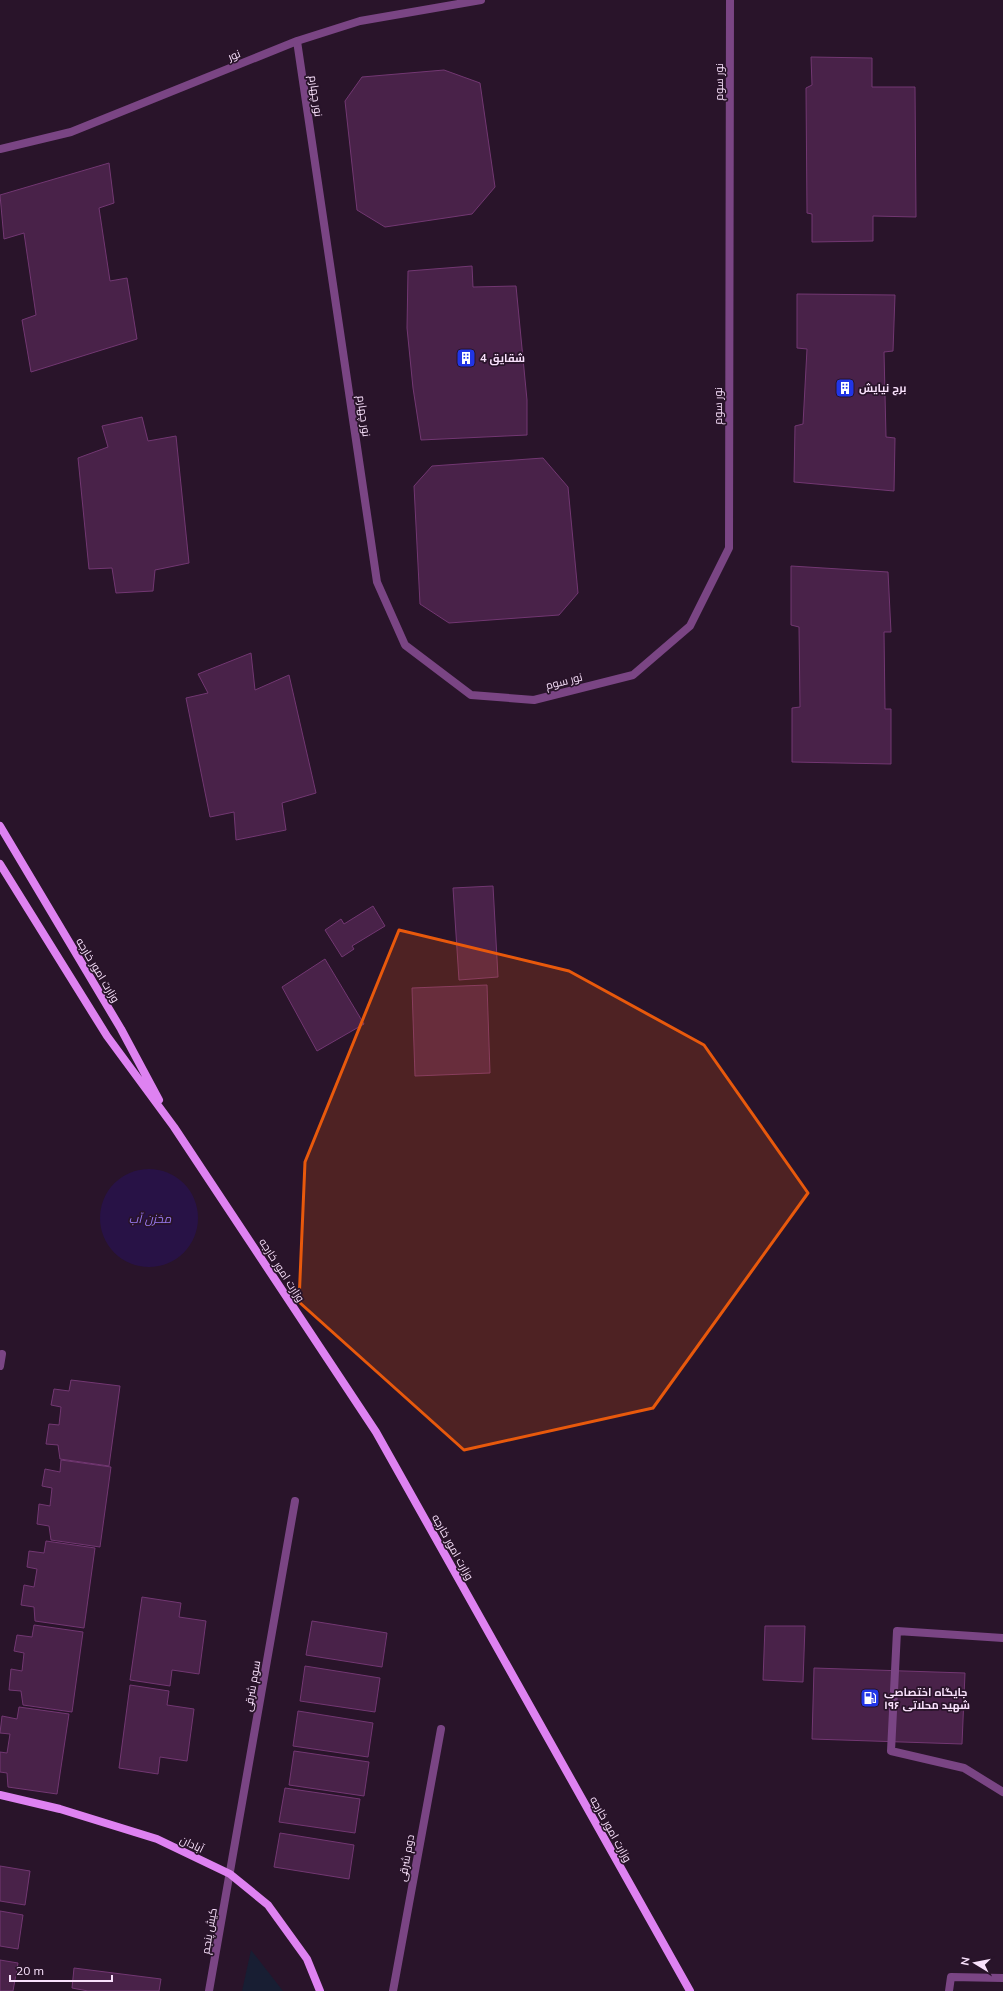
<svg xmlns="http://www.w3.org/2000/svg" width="1003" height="1991" font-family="Mulish,Cairo,sans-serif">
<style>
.green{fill:#181e33}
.water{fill:#281246}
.building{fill:#492249;stroke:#723772}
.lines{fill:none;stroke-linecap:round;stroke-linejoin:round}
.service{stroke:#7a4584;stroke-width:8}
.minor{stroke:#7a4584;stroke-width:8}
.secondary{stroke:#de82f1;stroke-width:8}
.marked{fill:#e8590c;fill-opacity:0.2;stroke:#e8590c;stroke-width:3;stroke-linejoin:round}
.labels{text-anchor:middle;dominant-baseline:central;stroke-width:3.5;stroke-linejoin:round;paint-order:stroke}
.street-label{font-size:11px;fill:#f9e1fc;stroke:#29142a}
.poi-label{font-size:11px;font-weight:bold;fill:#f9e1fc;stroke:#29142a;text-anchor:start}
.water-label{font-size:12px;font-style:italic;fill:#997af1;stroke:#29142a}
</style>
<rect width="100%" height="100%" fill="#29142a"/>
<path class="green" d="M251,1950L283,1991H242Z"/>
<path class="water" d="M100 1218a49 49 0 1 1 98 0a49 49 0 1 1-98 0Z"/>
<path class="building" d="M811,57L872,58V87H915L916,217L873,216V241L812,242V214L807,213L806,88L812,85Z
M444,70L480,83L495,187L472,214L385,227L357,210L345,101L362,77Z
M109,163L114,203L99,208L110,281L127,278L137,339L31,372L22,320L36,315L24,233L4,239L0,195Z
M472,266L473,287L516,286L527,400V435L421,440L413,388L407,328L408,271Z
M797,294L895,295L893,351L884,352L886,437L895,438L894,491L794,482L795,426L803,424L807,349L797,348Z
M142,417L148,441L176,436L189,563L155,570L153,591L116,593L112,568L89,569L78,458L108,447L102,426Z
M543,458L568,487L578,593L559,615L449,623L420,604L414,486L432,466Z
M791,566L888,572L891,632H884L885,709H891V764L792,762V708L800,707L799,627L791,625Z
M251,653L255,690L289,675L316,793L282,803L286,830L236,840L234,812L210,817L186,698L208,693L198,674Z
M493,886L498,977L459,980L453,888Z
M373,906L385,926L352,946L354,949L342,957L325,930L341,919L344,924Z
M325,959L364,1024L317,1051L282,987Z
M487,985L490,1073L415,1076L412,988Z
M71,1380L120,1386L109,1466L60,1459L58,1445L46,1444L49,1424L59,1425L61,1407L51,1405L54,1389L69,1391Z
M61,1460L111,1467L100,1547L51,1540L49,1526L37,1524L39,1504L50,1506L52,1488L42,1486L45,1469L60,1472Z
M46,1541L95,1548L84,1628L35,1621L34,1607L21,1605L24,1585L34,1587L37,1569L27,1567L29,1551L44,1553Z
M142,1597L181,1603L179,1617L206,1621L199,1674L172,1670L170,1686L130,1680Z
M312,1621L387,1633L382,1667L306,1655Z
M34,1625L83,1632L72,1712L23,1705L21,1691L9,1690L11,1669L22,1671L24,1653L14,1651L17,1635L32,1637Z
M765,1626H805L803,1682L763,1680Z
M305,1666L380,1678L375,1712L300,1701Z
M814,1668L965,1673L962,1744L812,1739Z
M130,1685L169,1691L167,1705L194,1709L187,1761L160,1757L158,1774L119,1768Z
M19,1707L69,1714L57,1794L8,1787L7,1773L0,1772V1752L7,1753L10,1734L0,1733L2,1716L17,1719Z
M298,1711L373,1723L368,1757L293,1746Z
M294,1751L369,1762L364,1796L289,1785Z
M285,1788L360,1799L355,1833L279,1822Z
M280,1833L354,1845L349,1879L274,1867Z
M0,1866L30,1871L25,1905L0,1901Z
M0,1911L23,1915L18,1949L0,1946Z
M0,1960L18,1963L13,1991H0Z
M74,1968L161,1979L159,1991H88L72,1988Z"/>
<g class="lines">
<path class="service" d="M1003,1638L897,1631L891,1751L964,1768L1003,1792
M949,1991L951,1977L1003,1978"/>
<path class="minor" d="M297,41L377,582L405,645L471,695L534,700L633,675L690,626L729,548L730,0
M0,149L71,132L297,41L360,21L481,0
M0,1366L2,1354
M209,1991L295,1501
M393,1991L441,1729"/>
<path class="secondary" d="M0,826L121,1029L159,1100
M0,864L107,1036L174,1127L376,1432L690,1991
M0,1795L60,1809L157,1839L230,1874L268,1905L307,1959L320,1991"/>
</g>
<path class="marked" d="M399,930L569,971L704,1045L808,1193L653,1408L464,1450L299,1302L305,1162Z"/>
<defs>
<g id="building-square" transform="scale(1)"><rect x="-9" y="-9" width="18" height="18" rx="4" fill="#2135e7" stroke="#29142a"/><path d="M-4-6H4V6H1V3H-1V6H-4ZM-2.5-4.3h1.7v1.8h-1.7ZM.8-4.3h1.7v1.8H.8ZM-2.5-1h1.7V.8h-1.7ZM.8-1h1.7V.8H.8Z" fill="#fff"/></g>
<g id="fuel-square" transform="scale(1)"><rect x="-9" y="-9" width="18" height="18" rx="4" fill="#2135e7" stroke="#29142a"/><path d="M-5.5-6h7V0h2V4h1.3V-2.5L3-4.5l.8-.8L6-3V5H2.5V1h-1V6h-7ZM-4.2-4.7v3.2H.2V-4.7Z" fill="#fff"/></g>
</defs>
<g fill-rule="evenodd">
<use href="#building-square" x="466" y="358"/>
<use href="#building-square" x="845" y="388"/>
<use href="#fuel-square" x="870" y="1698"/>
</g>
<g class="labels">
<g class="street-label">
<text transform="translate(234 55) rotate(-22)">نور</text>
<text transform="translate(719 82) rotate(-90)">نور سوم</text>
<text transform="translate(316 96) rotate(82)">نور چهارم</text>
<text transform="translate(718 406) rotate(-90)">نور سوم</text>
<text transform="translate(364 416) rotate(82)">نور چهارم</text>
<text transform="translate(564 681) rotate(-14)">نور سوم</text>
<text transform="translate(98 970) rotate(59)">وزارت امور خارجه</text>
<text transform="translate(282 1270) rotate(57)">وزارت امور خارجه</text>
<text transform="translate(453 1547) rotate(61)">وزارت امور خارجه</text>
<text transform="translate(252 1686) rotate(-80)">سوم شرقی</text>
<text transform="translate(611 1829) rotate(61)">وزارت امور خارجه</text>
<text transform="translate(192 1844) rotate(26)">آبادان</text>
<text transform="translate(406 1858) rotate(-80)">دوم شرقی</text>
<text transform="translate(209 1931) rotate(-80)">کیش پنجم</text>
</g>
<g class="poi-label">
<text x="480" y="358">شقایق 4</text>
<text x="859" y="388">برج نیایش</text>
<text x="884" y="1692">جایگاه اختصاصی<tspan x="884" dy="13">۱۹۶ شهید محلاتی</tspan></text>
</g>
<g class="water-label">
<text x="150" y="1218">مخزن آب</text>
</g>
</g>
<g transform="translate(975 1963) rotate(280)" stroke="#29142a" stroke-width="3" paint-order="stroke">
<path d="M0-3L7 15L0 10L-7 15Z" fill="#f9e1fc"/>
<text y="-6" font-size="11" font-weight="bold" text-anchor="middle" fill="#f9e1fc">N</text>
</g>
<path d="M10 1975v6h102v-6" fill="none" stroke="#f9e1fc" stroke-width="2"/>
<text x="16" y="1975" font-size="12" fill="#f9e1fc" stroke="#29142a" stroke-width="3" paint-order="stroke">20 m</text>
</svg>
